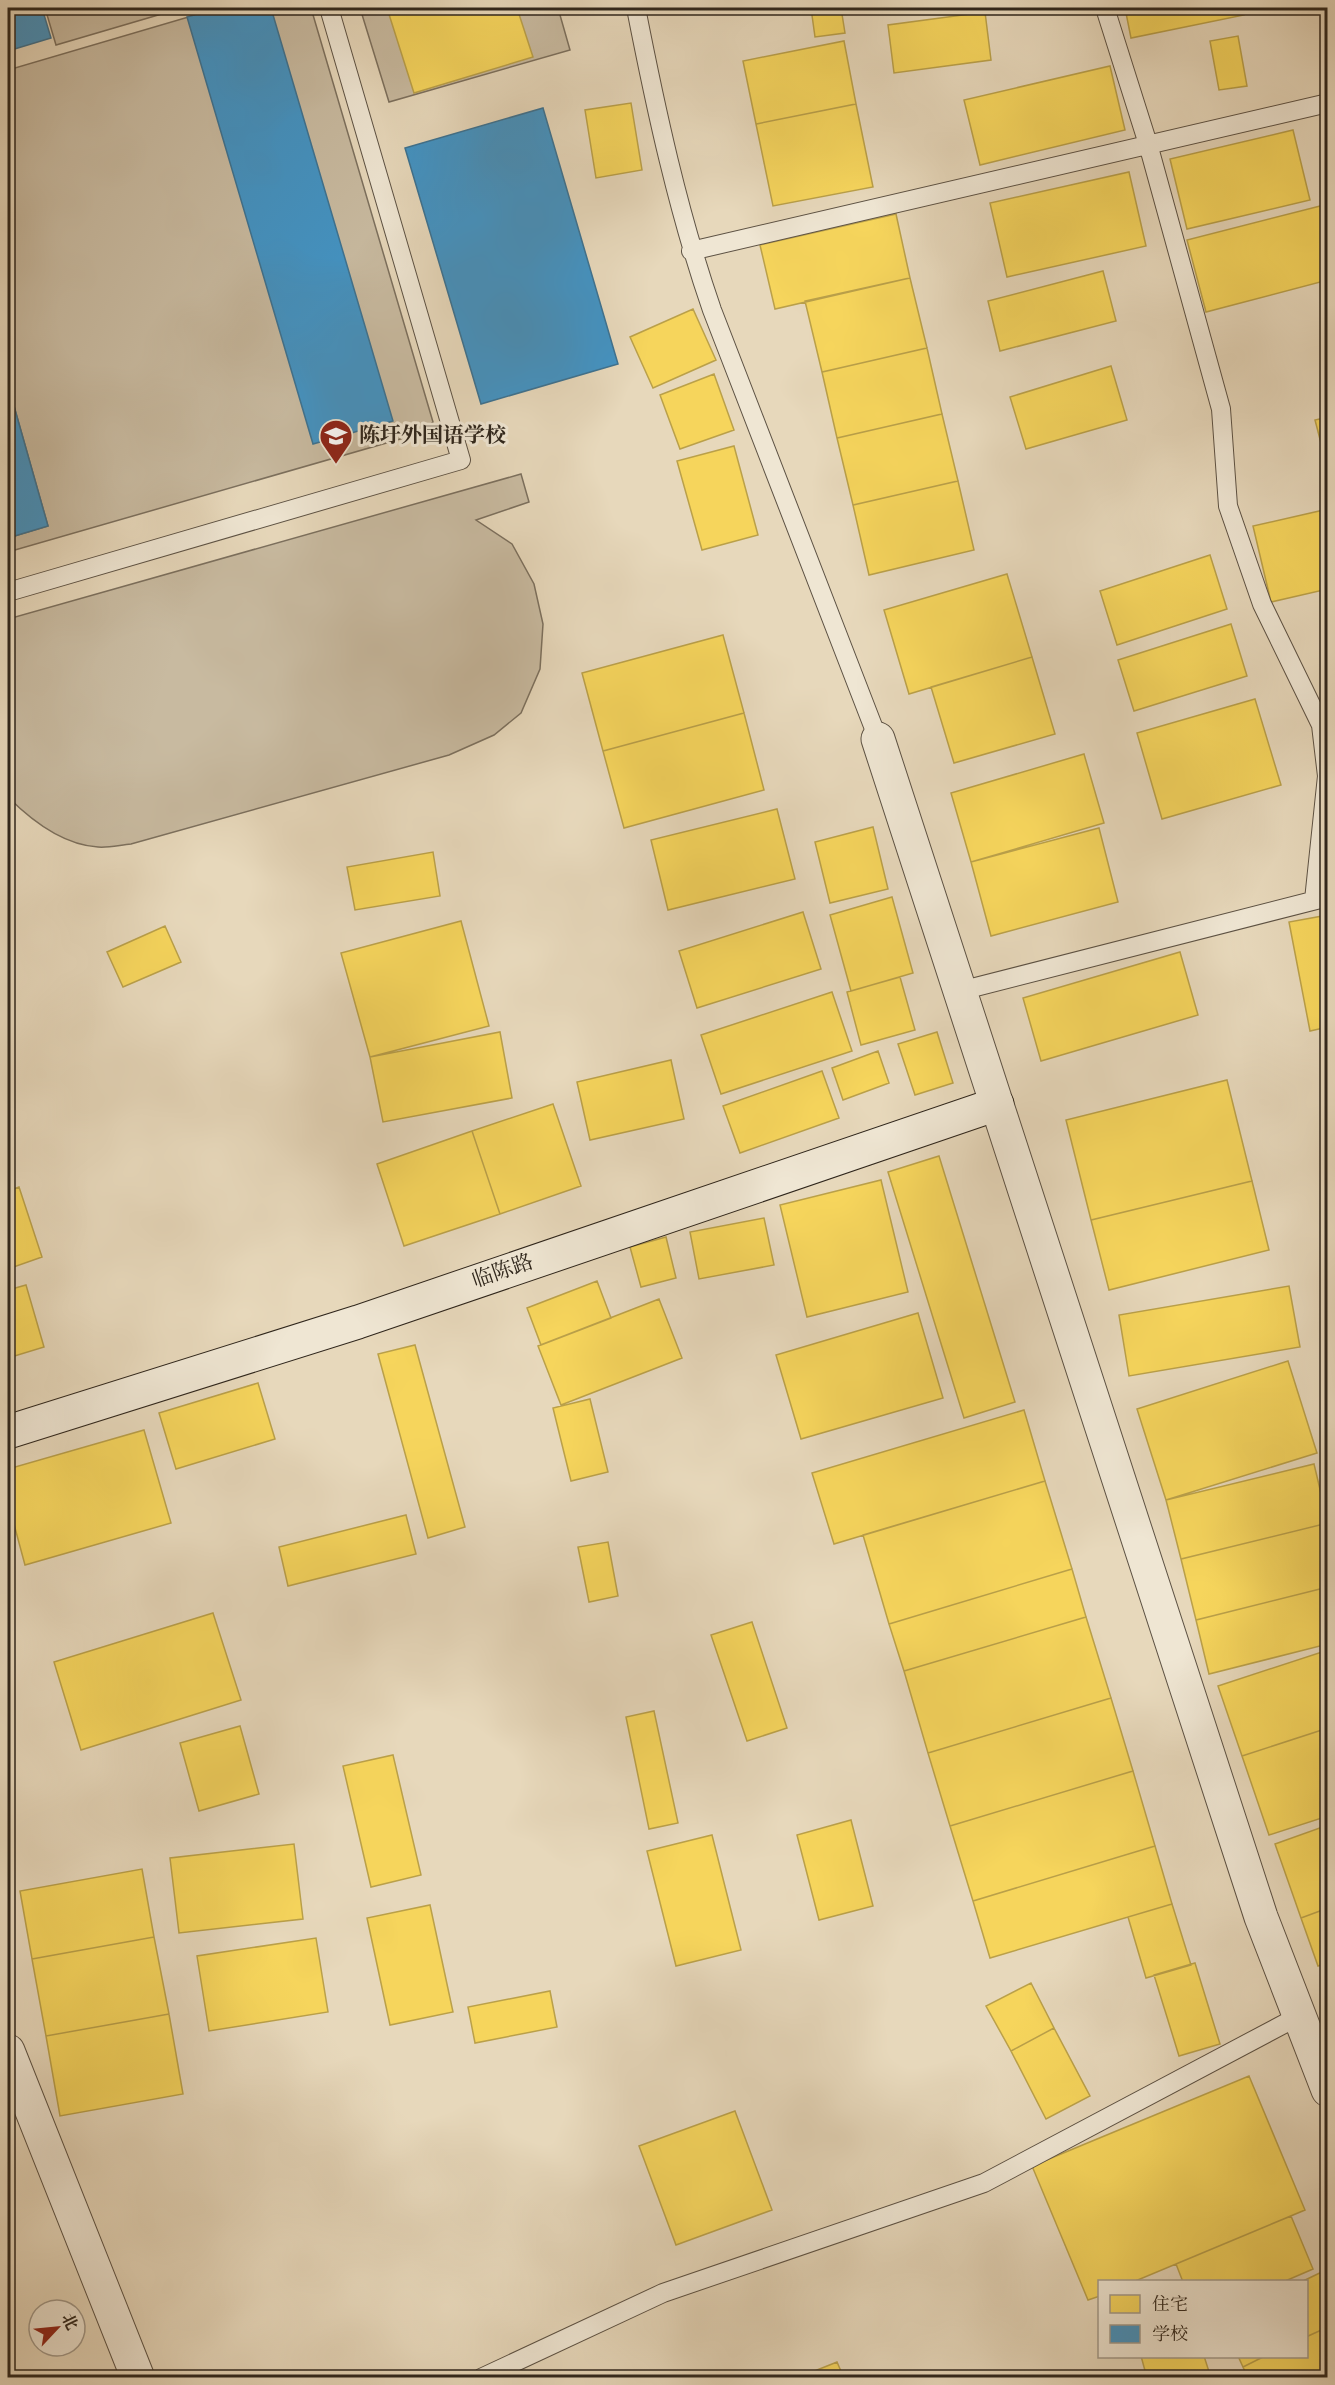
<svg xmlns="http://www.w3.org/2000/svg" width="1335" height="2385" font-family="Vollkorn,'Noto Serif SC',serif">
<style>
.green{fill:#c8baa0;stroke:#7c705e;stroke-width:1.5}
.homes{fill:#f6d55c;stroke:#baa049;stroke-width:1.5}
.schools{fill:#4393c3;stroke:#3d7291;stroke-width:1.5}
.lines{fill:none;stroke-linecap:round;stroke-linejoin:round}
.lane-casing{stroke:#5d5244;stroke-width:20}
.street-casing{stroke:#5d5244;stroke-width:35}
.secondary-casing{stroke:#2f261c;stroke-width:35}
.lane{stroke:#efe6d3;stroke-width:18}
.street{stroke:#efe6d3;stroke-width:33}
.secondary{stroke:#efe6d3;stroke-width:33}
.labels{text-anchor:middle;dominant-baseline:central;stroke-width:6;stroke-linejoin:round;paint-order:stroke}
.poi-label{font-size:21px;font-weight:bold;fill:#2f261c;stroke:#efe6d3;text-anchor:start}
.street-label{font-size:21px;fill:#2f261c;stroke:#efe6d3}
</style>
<rect width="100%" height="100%" fill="#e7d8bb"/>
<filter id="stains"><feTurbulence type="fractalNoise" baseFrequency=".00333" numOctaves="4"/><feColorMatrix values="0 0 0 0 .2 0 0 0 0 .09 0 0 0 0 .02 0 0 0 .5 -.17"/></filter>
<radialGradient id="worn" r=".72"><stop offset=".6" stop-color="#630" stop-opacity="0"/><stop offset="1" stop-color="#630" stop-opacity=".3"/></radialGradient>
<path class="green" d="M45,8H182L56,45Z
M219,8H311L433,422L421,433L8,552V538L48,526L8,385V70Z
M360,8H558L570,50L389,102Z
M521,474L529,502L476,520L512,544L534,584L543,624L540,669L521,713L494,735L449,755L131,844C120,845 108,848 98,847C64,845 31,820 8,797V619Z"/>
<path class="homes" d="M387,8H517L533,57L414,93Z
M811,8H841L845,33L815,37Z
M1125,8H1243L1244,15L1131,38Z
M985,12L991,60L894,73L888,25Z
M1238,36L1247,86L1219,90L1210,41Z
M844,41L856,104L756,124L743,61Z
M1110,66L1125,130L980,165L964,100Z
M631,103L642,170L596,178L585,110Z
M856,104L873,187L773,206L756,124Z
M1293,130L1310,200L1187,229L1170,159Z
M1129,172L1146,246L1007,277L990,203Z
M1328,204V280L1206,312L1187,240Z
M896,214L910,278L775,309L760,245Z
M1103,271L1116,321L1000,351L988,301Z
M910,278L927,348L822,372L805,301Z
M693,309L716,360L653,388L630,337Z
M927,348L942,414L837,438L822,372Z
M1111,366L1127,420L1026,449L1010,397Z
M714,374L734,430L680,449L660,395Z
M942,414L958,481L853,505L837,438Z
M1328,417V470L1315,420Z
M734,446L758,535L702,550L677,461Z
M958,481L974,550L869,575L853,505Z
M1328,509V589L1271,602L1253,526Z
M1210,555L1227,609L1117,645L1100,591Z
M1007,574L1032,657L909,694L884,610Z
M1231,624L1247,676L1134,711L1118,660Z
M723,635L744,713L603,751L582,673Z
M1032,657L1055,734L954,763L931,687Z
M1255,699L1281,785L1162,819L1137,733Z
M744,713L764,790L624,828L603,751Z
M1084,754L1104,823L971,862L951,793Z
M777,809L795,879L668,910L651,840Z
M873,827L888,889L830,903L815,842Z
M1099,828L1118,902L991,936L971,862Z
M433,852L440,896L355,910L347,867Z
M892,897L913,973L851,991L830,915Z
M803,912L821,969L697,1008L679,951Z
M1328,915V1027L1310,1031L1289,922Z
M461,921L489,1026L370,1057L341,953Z
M165,926L181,962L123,987L107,952Z
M1180,952L1198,1015L1041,1061L1023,998Z
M900,977L915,1030L861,1045L847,992Z
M832,992L852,1051L721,1094L701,1035Z
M500,1032L512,1098L383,1122L370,1057Z
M937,1032L953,1083L915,1095L898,1044Z
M878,1051L889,1083L843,1100L832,1068Z
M671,1060L684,1119L590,1140L577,1082Z
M822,1071L839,1118L740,1153L723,1106Z
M1227,1080L1252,1181L1091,1220L1066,1120Z
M553,1104L581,1186L500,1214L472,1131Z
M472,1131L500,1214L404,1246L377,1164Z
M939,1156L1015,1402L964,1418L888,1172Z
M881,1180L908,1292L807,1317L780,1205Z
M1252,1181L1269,1250L1109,1290L1091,1220Z
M19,1187L42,1257L8,1269V1191Z
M764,1218L774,1265L699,1279L690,1232Z
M666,1237L676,1278L641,1287L630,1247Z
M597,1281L611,1318L541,1345L527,1308Z
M26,1285L44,1347L8,1358V1290Z
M1289,1286L1300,1347L1129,1376L1119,1315Z
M659,1299L682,1358L561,1405L538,1346Z
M918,1313L943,1398L801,1439L776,1355Z
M415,1345L465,1527L428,1538L378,1354Z
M1288,1361L1317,1453L1166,1500L1137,1409Z
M258,1383L275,1439L176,1469L159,1413Z
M590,1399L608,1472L571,1481L553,1408Z
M1024,1410L1045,1481L834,1544L812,1473Z
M144,1430L171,1523L25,1565L8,1502V1469Z
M1314,1464L1328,1523L1181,1559L1166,1500Z
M1045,1481L1072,1569L889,1624L863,1535Z
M406,1515L416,1554L288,1586L279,1547Z
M1328,1523V1587L1196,1620L1181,1559Z
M608,1542L618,1596L589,1602L578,1547Z
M1072,1569L1086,1617L904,1671L889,1624Z
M1328,1587V1644L1209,1674L1196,1620Z
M213,1613L241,1700L81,1750L54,1662Z
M1086,1617L1111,1698L928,1753L904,1671Z
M752,1622L787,1728L747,1741L711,1635Z
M1328,1650V1728L1242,1756L1218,1686Z
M1111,1698L1133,1771L950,1826L928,1753Z
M654,1711L678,1823L649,1829L626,1717Z
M240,1726L259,1794L199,1811L180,1743Z
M1328,1728V1816L1269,1835L1242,1756Z
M393,1755L421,1875L371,1887L343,1766Z
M1133,1771L1155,1846L973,1901L950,1826Z
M851,1820L873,1906L819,1920L797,1835Z
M1328,1825V1908L1301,1918L1275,1844Z
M712,1835L741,1950L676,1966L647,1851Z
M294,1844L303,1919L179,1933L170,1858Z
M1155,1846L1172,1904L990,1958L973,1901Z
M142,1869L154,1937L32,1959L20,1891Z
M1172,1904L1191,1965L1146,1978L1128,1917Z
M430,1905L453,2012L390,2025L367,1918Z
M1328,1908V1963L1318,1966L1301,1918Z
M154,1937L169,2014L46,2036L32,1959Z
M316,1938L328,2012L209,2031L197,1956Z
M1195,1963L1220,2044L1179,2056L1154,1975Z
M1031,1983L1054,2028L1011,2051L986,2006Z
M550,1991L557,2027L475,2043L468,2007Z
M169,2014L183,2094L60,2116L46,2036Z
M1054,2028L1090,2096L1046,2119L1011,2051Z
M1249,2076L1305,2210L1133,2282H1100V2296L1088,2300L1032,2166Z
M735,2111L772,2210L676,2245L639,2146Z
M1291,2216L1313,2269L1283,2282H1183L1176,2264Z
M1328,2269V2327L1306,2337V2282H1301Z
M1328,2327V2378H1248L1243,2367L1265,2356H1306V2337Z
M1141,2356H1204L1211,2378H1147Z
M1238,2356H1265L1243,2367Z
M837,2362L844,2378H797Z"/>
<path class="schools" d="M8,8H42L51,38L8,51Z
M219,8H271L393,421L313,444L187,17Z
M543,108L618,364L481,404L405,148Z
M8,385L48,526L8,538Z"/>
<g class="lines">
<g class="lane-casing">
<path id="lane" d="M636,8C656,110 678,212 712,310L878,739
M1105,8L1148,144L1221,409L1228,506L1262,604L1321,725L1327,776L1314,900
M691,251L1328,103
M8,592L461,460L329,8
M960,991L1328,897
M481,2378L663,2293L984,2183L1299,2016"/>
</g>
<g class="street-casing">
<path id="street" d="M878,739L1261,1917L1328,2090
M8,2051L138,2378"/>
</g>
<g class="secondary-casing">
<path id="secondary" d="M8,1432L358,1322L997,1104"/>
</g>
<use href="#lane" class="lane"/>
<use href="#street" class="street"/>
<use href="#secondary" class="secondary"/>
</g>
<defs>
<g id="school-pin" transform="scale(1.725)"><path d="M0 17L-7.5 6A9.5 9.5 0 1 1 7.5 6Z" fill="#8f2418" stroke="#efe6d3"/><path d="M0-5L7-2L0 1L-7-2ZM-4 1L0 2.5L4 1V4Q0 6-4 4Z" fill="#fff"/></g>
</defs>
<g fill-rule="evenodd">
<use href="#school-pin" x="336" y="436"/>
</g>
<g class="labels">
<g class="poi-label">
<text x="359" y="436">陈圩外国语学校</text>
</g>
<g class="street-label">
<text transform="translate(503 1272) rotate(-19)">临陈路</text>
</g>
</g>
<rect width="1335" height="2385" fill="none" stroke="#e7d8bb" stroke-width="30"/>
<rect x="9" y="9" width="1317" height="2367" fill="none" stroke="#2f261c" stroke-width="3"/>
<rect x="15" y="15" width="1305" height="2355" fill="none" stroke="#2f261c" stroke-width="1.5"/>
<rect x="1098" y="2280" width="210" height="78" fill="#efe6d3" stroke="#a2998a" stroke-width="1.5"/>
<rect x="1110" y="2295" width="30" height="18" fill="#f6d55c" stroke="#a2998a" stroke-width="1.5"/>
<text x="1152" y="2310" font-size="18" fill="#2f261c">住宅</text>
<rect x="1110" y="2325" width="30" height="18" fill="#4393c3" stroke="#a2998a" stroke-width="1.5"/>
<text x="1152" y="2340" font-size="18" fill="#2f261c">学校</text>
<g transform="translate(57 2328) rotate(64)"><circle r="28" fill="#efe6d3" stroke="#a2998a" stroke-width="1.5"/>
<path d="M0-4.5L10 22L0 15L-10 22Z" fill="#8f2418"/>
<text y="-9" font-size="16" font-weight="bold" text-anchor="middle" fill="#2f261c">北</text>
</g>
<rect width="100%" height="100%" filter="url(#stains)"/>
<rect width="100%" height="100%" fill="url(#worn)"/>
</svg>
